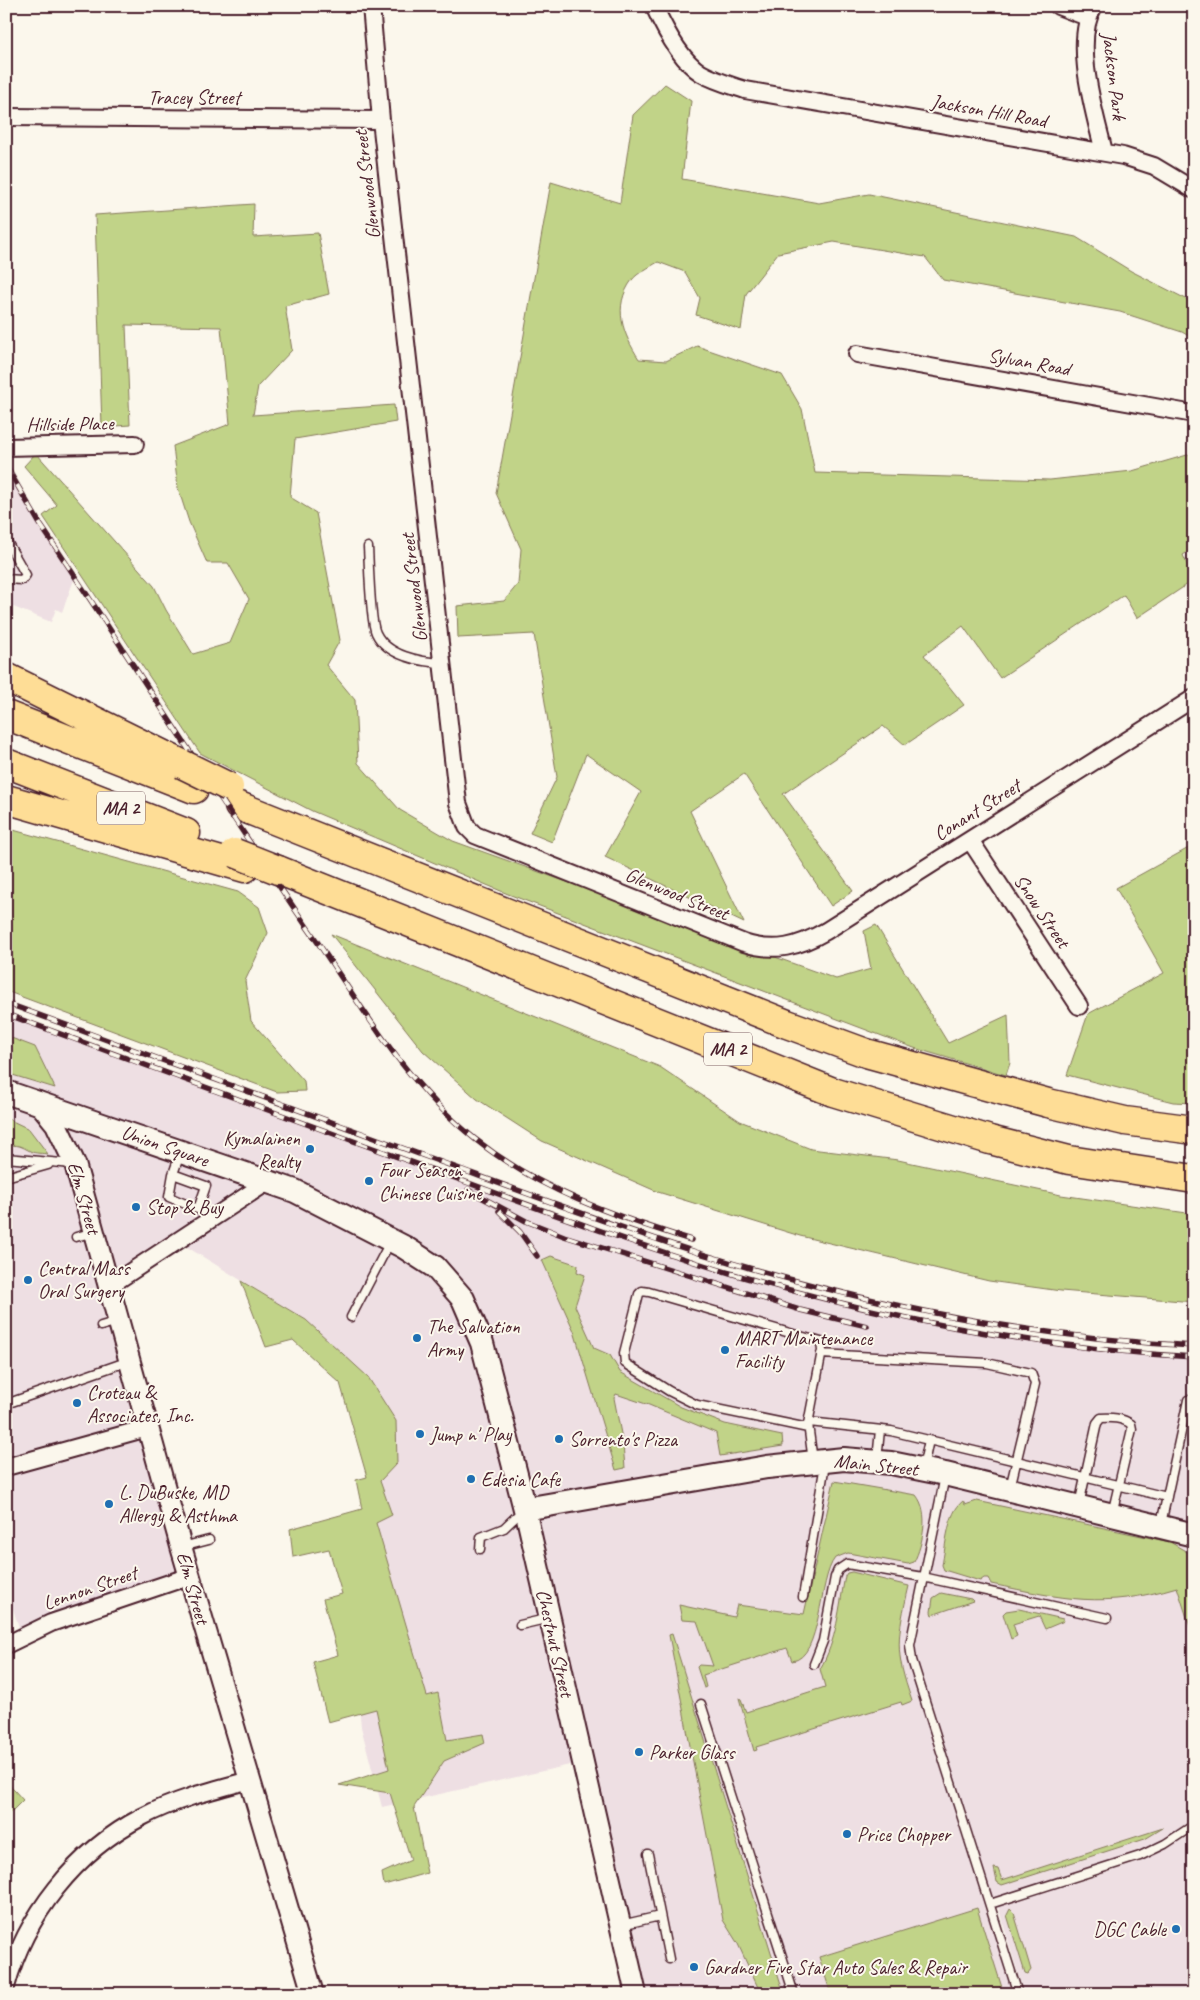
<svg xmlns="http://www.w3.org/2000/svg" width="1200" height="2000" font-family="Caveat,sans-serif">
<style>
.built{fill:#eedfe3}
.green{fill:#c1d388;stroke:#86795a}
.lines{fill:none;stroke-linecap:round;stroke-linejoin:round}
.service-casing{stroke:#4a1f2b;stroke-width:11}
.minor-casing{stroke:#4a1f2b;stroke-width:20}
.tertiary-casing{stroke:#4a1f2b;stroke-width:24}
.secondary-casing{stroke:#4a1f2b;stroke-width:26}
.motorway-casing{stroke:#4a1f2b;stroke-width:31}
.service{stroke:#fbf7ec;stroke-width:8}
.minor{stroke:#fbf7ec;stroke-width:16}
.tertiary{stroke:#fbf7ec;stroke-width:20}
.secondary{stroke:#fbf7ec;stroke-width:22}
.motorway{stroke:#fedd96;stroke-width:28}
.rail-casing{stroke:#4a1f2b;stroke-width:5.5}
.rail{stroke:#fbf7ec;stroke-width:4;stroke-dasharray:11;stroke-linecap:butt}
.motorway-bridge-casing{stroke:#4a1f2b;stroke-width:31;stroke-linecap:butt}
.motorway-bridge{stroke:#fedd96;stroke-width:28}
.poi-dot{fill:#1f6fb2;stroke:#fbf7ec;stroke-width:2}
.labels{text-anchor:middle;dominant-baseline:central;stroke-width:4;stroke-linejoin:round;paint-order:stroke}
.shield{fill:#fbf7ec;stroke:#7f6065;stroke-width:1}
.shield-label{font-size:19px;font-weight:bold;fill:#4a1f2b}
.street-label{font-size:20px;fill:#4a1f2b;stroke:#fbf7ec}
.poi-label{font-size:20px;fill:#4a1f2b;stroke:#fbf7ec;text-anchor:start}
</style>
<rect width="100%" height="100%" fill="#fbf7ec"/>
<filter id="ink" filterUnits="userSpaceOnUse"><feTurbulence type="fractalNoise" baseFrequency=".02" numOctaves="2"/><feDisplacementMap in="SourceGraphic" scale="10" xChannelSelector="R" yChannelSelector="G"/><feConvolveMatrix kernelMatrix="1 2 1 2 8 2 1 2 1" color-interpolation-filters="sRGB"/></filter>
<g filter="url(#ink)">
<path class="built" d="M6,466L40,524L75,577L62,612L56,609L51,622L6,604Z
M6,1014L547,1212L742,1276L842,1303L942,1326L1092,1349L1194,1357V1825L1165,1844L990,1904L1018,1994H733L732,1991L720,1994H636L583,1762L382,1807L361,1727L354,1648L376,1523L353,1373L306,1320L177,1241L109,1286L190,1576L22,1636L6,1588Z
M1194,1833V1994H1024L998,1907L1143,1861Z"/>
<path class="green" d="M665,84L691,101L682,179L819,203L869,194L1076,237L1131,271L1194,303V339L1182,332L1120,312L943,280L925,257L834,242L778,253L746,294L741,330L696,315L700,298L685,272L658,262C650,267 637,273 632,280C612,307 623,334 639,359L666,361L697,346L782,375L802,409L815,473L1050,480L1132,471L1194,453V548L1183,555L1194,580L1137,618L1124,595L1000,678L963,626L924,655L964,705L905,745L883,726L783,794L853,891L831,906L744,774L690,811L744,923L605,857L641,792L586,754L552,842L530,833L557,777L534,634L458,638L457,606L504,601L518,584L521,549L496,493L551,182L620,203L633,115Z
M254,204L253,237L318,233L329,294L285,306L292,350L258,386L253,415L394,405L396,422L295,439L290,497L316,513L340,640L326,665L355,700L358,763L400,810L453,841L836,979L871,969L864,931L876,925L948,1043L1008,1015L1010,1063L1006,1075L914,1048L508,894L312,811L200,753L43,516L57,505L24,466L36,453L154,586L166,610L193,654L230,643L249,599L228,563H207L189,522L178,488L173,446L230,424L221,327L126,325L130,425L102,427L95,215Z
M6,828L238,892L259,907L268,933L245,981L251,1021L304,1081L305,1091L277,1092L6,991Z
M1194,845V1103L1173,1102L1067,1075L1088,1014L1164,973L1116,888Z
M331,934L660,1067L740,1121L811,1149L898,1160L1061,1195L1194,1214V1302L1061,1291L989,1281L800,1236L658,1192L542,1141L477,1099L423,1051Z
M6,1036L35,1047L55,1088L6,1073Z
M6,1118L29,1129L48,1154C43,1153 35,1154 30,1151C22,1147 17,1143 6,1147Z
M551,1256L578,1265L577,1272L585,1275L575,1306L594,1348L610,1355L620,1372L681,1407L725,1424L782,1436L783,1446L720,1456L716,1433L649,1405L616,1394L614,1398L623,1444L625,1468L616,1470L574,1331L542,1260Z
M241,1281L306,1320L368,1377L396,1421L397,1463L380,1481L392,1515L376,1523L427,1696L438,1693L447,1740L483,1734L485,1743L444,1761L414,1807L427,1873L384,1885L382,1873L411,1860L390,1793L339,1785L389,1769L376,1709L328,1722L313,1662L338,1655L323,1599L342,1594L329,1549L293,1557L290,1529L362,1509L356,1480L367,1477L340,1383L293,1340L266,1347Z
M834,1481L916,1495C930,1512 923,1544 914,1562L908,1564L848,1553L835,1558C818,1579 822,1658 792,1661L787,1648L703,1675L706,1687L704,1688L697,1667L699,1665L713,1666L697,1621L682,1620L679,1605L734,1617L737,1605L804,1614Z
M963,1501L965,1505L977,1501L1170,1542L1194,1556V1639L1177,1587C1103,1609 1065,1599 991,1584L988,1578H984L980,1581L944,1570L942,1565C946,1546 947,1513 963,1501Z
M852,1572L909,1586C897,1638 894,1650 912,1701L902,1705L901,1702L756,1747L757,1750L754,1751L739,1698L741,1699L746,1712L825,1687L820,1669C837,1640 839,1608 845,1576L847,1573Z
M941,1593L971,1599L973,1601L932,1615L931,1612L933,1598Z
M1019,1609L1063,1619L1064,1621L1045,1629L1039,1616L1013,1624L1017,1636L1011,1639L1003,1614L1006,1611Z
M672,1634L784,1994H761L738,1944L723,1920L669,1635Z
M6,1781L23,1800L6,1817Z
M1163,1828L1145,1839L1002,1885L997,1882L994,1868L998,1869L1002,1880Z
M977,1908L1004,1994H831L819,1957Z
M1010,1909L1014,1913L1031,1970L1028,1974L1025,1973L1007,1915Z"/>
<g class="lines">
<g class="service-casing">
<path id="service" d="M6,540L26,575L22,580L6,579
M368,547C369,564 370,621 376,633C387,656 420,662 444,663
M180,1154L173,1174L169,1197L214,1216
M6,1158L73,1164
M173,1174L206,1186L198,1209
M6,1177L48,1165
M76,1237L94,1232
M351,1317L390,1242
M101,1326L118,1321
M821,1354L987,1363L1031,1373L1035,1384L1010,1488
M6,1404L129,1361
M809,1422L891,1431L1167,1497
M808,1428L697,1405L669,1391L625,1363L624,1353L639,1294L642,1291L649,1292L821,1342L822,1351L808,1424L813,1461
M877,1460L880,1430
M923,1468L929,1440
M945,1476L910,1645L912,1660L1018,1994
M1079,1505L1097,1423L1101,1418C1110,1417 1123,1418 1131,1424L1132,1429L1112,1514
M1161,1524L1188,1400
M182,1547L209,1540
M480,1549L481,1537L504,1528L523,1510
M803,1597L825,1464
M520,1625L550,1618
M814,1664L823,1641L835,1577L838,1570L847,1564L923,1577L1107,1618
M701,1704L794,1994
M648,1854L669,1959
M990,1904L1140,1856L1165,1844L1194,1825
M621,1925L660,1916"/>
</g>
<g class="minor-casing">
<path id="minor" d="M371,6L381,120L458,803L467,827L475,835L744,943C775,953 798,947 826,931L1194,698
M654,6C664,28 680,60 701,73C715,81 730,85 745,90L1123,156L1154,166L1194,190
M1058,6L1087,17
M1094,6C1072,41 1095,114 1104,152
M6,117L381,120
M857,354L1194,414
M6,447L135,444
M970,840L1079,1006
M109,1286L269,1181
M6,1467L147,1428
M6,1645L51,1623L190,1576
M6,1987C25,1916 76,1851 142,1817C176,1799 213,1790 250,1780"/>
</g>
<g class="tertiary-casing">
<path id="tertiary" d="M38,1102L56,1124L75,1164L182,1550L313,1994
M525,1509L636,1994"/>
</g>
<g class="secondary-casing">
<path id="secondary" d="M6,1092L295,1191L404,1247L435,1267L463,1299L482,1343L525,1509L767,1467L844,1459L891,1463L945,1474L1194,1535"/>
</g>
<g class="motorway-casing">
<path id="motorway" d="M6,677L182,764
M6,715L194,789
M6,763L186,833
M6,799L245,868
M239,806L787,1024L866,1053L1048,1103L1125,1121L1194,1130
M278,870L833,1092L990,1140L1069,1160L1194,1179"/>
</g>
<use href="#service" class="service"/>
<use href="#minor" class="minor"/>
<use href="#tertiary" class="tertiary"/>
<use href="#secondary" class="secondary"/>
<use href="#motorway" class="motorway"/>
<g class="rail-casing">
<path id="rail" d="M6,466L40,524C132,661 220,801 314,937C362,1007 407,1085 475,1139C539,1190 614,1216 691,1240
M6,1003C143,1053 280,1103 416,1153C510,1187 604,1223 699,1253C860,1303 1025,1337 1194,1346
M6,1014C147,1066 287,1117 428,1168C531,1206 635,1245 740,1276C888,1319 1040,1348 1194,1357
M468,1190L526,1221L564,1236L800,1310L867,1326
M499,1211L520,1232L537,1256"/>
</g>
<use href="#rail" class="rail"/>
<g class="motorway-bridge-casing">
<path id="motorway-bridge" d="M182,764L229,787
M235,853L278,870"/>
</g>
<use href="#motorway-bridge" class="motorway-bridge"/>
</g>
</g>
<g class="poi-dot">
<circle cx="310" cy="1149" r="5"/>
<circle cx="369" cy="1181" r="5"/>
<circle cx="136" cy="1207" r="5"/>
<circle cx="28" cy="1280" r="5"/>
<circle cx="417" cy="1338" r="5"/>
<circle cx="725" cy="1350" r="5"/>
<circle cx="77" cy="1403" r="5"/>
<circle cx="420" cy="1434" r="5"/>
<circle cx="559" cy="1439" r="5"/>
<circle cx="471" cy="1479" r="5"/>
<circle cx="109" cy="1504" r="5"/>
<circle cx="639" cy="1752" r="5"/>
<circle cx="847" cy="1834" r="5"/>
<circle cx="1176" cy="1929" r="5"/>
<circle cx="694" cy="1967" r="5"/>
</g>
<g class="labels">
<g class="shield">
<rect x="97" y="791.5" width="48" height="33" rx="4"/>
<rect x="704" y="1032.5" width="48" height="33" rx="4"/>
</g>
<g class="shield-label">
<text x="121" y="808">MA 2</text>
<text x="728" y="1049">MA 2</text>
</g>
<g class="street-label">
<text transform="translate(1114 76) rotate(83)">Jackson Park</text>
<text x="194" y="97">Tracey Street</text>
<text transform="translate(989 111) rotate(10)">Jackson Hill Road</text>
<text transform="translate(367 185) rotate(-97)">Glenwood Street</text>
<text transform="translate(1029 362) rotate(10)">Sylvan Road</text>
<text transform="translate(70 424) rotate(-1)">Hillside Place</text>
<text transform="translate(414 588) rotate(-97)">Glenwood Street</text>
<text transform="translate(977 810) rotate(-32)">Conant Street</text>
<text transform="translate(677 894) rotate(22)">Glenwood Street</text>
<text transform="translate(1042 911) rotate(56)">Snow Street</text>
<text transform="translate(165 1146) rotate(19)">Union Square</text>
<text transform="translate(84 1198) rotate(74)">Elm Street</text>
<text transform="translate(876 1465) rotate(6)">Main Street</text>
<text transform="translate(90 1588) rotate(-19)">Lennon Street</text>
<text transform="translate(193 1588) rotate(74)">Elm Street</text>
<text transform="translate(555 1643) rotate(77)">Chestnut Street</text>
</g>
<g class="poi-label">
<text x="300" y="1138" text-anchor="end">Kymalainen<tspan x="300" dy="23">Realty</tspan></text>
<text x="379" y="1170">Four Season<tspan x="379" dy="23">Chinese Cuisine</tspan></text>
<text x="146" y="1207">Stop &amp; Buy</text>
<text x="38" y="1268">Central Mass<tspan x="38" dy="23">Oral Surgery</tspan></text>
<text x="427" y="1326">The Salvation<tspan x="427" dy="23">Army</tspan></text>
<text x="735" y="1338">MART Maintenance<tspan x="735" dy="23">Facility</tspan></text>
<text x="87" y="1392">Croteau &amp;<tspan x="87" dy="23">Associates, Inc.</tspan></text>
<text x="430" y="1434">Jump n' Play</text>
<text x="569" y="1439">Sorrento's Pizza</text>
<text x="481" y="1479">Edesia Cafe</text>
<text x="119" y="1492">L. DuBuske, MD<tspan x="119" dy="23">Allergy &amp; Asthma</tspan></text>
<text x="649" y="1752">Parker Glass</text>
<text x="857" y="1834">Price Chopper</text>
<text x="1166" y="1929" text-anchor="end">DGC Cable</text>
<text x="704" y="1967">Gardner Five Star Auto Sales &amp; Repair</text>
</g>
</g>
<rect width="1200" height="2000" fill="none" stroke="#fbf7ec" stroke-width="25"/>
<rect x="12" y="12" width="1175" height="1975" fill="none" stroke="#4a1f2b" stroke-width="2" filter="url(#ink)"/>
</svg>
